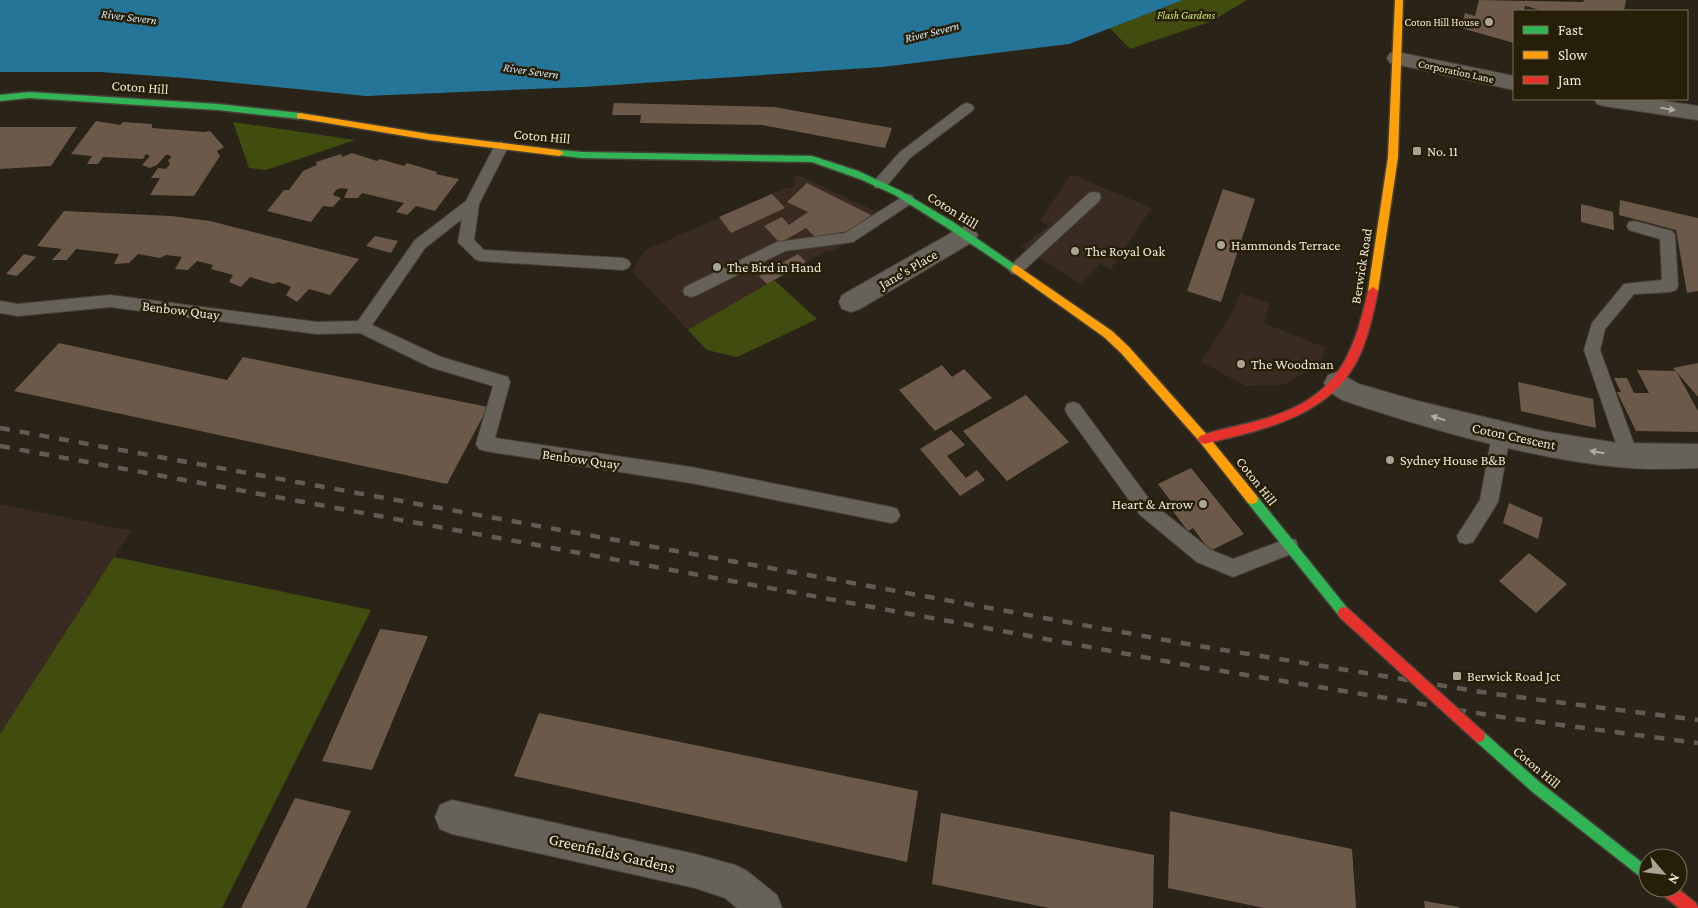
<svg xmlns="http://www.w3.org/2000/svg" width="1698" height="908" font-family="'Crimson Pro',serif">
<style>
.commercial{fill:#3a2b22}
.green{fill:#414d0f}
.water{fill:#257598}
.building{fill:#6c594a}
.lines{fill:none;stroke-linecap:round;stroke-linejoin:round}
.lane-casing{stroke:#464137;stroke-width:2}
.street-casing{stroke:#464137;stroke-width:2}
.fast-casing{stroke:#464137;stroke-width:3}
.slow-casing{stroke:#464137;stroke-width:3}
.jam-casing{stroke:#464137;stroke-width:3}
.lane{fill:#666259;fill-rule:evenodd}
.street{fill:#666259;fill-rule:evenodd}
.fast{fill:#30b455;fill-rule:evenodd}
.slow{fill:#ff9f0a;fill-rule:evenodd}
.jam{fill:#e5322d;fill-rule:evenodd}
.rail{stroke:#615b53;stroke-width:4.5;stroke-dasharray:10 10;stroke-linecap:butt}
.fast-bridge-casing{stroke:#464137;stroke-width:15;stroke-linecap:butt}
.jam-bridge-casing{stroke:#464137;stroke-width:15;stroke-linecap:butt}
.fast-bridge{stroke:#30b455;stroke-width:12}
.jam-bridge{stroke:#e5322d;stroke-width:12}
.oneway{fill:#b0ab9f}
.poi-dot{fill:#a9a395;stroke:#271e07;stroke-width:2}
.labels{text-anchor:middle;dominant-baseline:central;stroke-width:5;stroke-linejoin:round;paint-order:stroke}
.far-park-label{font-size:11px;font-style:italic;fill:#cdeb6c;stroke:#271e07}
.far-poi-label{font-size:11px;fill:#ede7d9;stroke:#271e07;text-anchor:end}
.far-street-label{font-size:11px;fill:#ede7d9;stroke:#271e07}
.far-water-label{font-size:12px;font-style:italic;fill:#cee5f3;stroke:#271e07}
.street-label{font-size:14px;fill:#ede7d9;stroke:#271e07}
.poi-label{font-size:14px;fill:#ede7d9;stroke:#271e07;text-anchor:start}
.near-street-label{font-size:16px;fill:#ede7d9;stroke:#271e07}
</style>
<rect width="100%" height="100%" fill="#2a2418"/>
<path class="commercial" d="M796,174L890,218L833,251H826L774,280L817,319L737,357L707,350L632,271L646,250L780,190L794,187Z
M1071,174L1152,208L1111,269L1100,264L1081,284L1021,247L1048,226L1040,220Z
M1240,293L1270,303L1264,323L1326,348L1319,365L1283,385L1246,386L1201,362L1233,311Z
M0,504L131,531L0,734Z"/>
<path class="green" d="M1183,0H1247L1212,21L1130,49L1110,28Z
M233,122L355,140L266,170L249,168Z
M774,280L817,319L737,357L707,350L688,330Z
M114,557L371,610L222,908H0V734Z"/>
<path class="water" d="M0,0H1183L1069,44L882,67L583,87L366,96L185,78L100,72H0Z"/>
<path class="building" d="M1479,0L1583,2L1584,0H1626L1624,11H1544L1525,6L1524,11H1514V43L1461,28L1465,13L1475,16Z
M614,103L774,107L892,128L885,148L762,125L640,123L641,115H612Z
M96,121L120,125L123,122L152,124V128L204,132L210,131L224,147L217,151L220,156L194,196L150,195L160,178H151L158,168L166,169L170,164L168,160L171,158L170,155H166L157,165L150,168L142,165L150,156L146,154L143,159L103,157L98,164H87L92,156L71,154Z
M0,127H77L51,166L0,169Z
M352,153L377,161L380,159L404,166L407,163L437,172L436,174L459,179L435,211L416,206L407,215L396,212L404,203L362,193L358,198H344L348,189L341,188L336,190L333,195L341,198L333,207L323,206L311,222L267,211L284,190H289L303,171L317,165L316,162L341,154L342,157Z
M807,183L871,215L853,230L815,237L806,228L780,243L764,226L782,217L789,225L808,212L787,202Z
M1223,189L1255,199L1221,302L1187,291Z
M772,194L785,208L731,233L719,217Z
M1620,200L1698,218V291L1687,293L1676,230L1619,215Z
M1581,204L1613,212L1614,230L1581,222Z
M64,211L171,216L210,221L359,259L330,295L309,289L297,302L286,295L291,287L279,282L273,284L250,277L241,287L229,282L233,275L211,269L213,265L197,261L188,270L175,269L182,257L166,255L160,258L138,254L129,263L114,264L119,254L76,249L67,260H52L62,249L37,246Z
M375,236L398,241L391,253L366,246Z
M24,254L36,257L17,276L6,274Z
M798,254L806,262L767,284L759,276Z
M59,343L227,380L243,357L488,407L447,484L14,391Z
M1698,363V397L1673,368Z
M942,365L952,377L964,369L992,398L935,431L899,390Z
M1637,370L1676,371L1698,411V432L1636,431L1617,392H1621L1614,378H1627L1634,393H1649Z
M1518,382L1593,399L1596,428L1521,411Z
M1026,395L1069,442L1007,481L963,431Z
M951,430L965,445L947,456L966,478L977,470L985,480L960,496L920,449Z
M1191,468L1244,534L1210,551L1193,528L1188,531L1169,506L1173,504L1158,484Z
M1509,503L1543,518L1538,539L1503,523Z
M1529,553L1567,584L1536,613L1499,581Z
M380,629L428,636L372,770L322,761Z
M539,713L918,791L907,862L514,776Z
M295,798L351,811L306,908H241Z
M1170,811L1352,849L1356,908H1264L1168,888Z
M941,813L1154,855L1153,908H1049L932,884Z
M1424,901L1459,907V908H1425Z"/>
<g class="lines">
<g class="lane-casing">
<path id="lane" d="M967,103L972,105L974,108L972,111L910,158L885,188H875L873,184L875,180L900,152L962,105Z
M501,142L506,144L508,147L479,204L474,240L484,250L623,258L628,260L631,264L628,268L623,270L480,261L475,259L458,242L462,219L425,248L372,325L441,357L508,377L510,382L495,438L691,467L891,507L897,509L900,515L897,521L891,523L691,483L485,451L479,449L476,444L493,386L430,367L360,333L317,334L110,307L18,316L0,313V301L18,304L110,295L317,322L358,321L415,240L466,201L494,147L496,144Z
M1094,192L1099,193L1101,197L1099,201L1021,273L1016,275L1011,273L1008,269L1011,265L1089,193Z
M907,194L912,195L914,199L912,203L853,242L785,251L697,295L691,297L685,295L683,291L685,287L777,242L845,233Z
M1634,221L1672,231L1675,235L1678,286L1676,290L1670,292L1634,294L1605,329L1600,350L1638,455L1635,460L1629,463L1623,460L1620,455L1584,350L1592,323L1624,284L1662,280L1660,239L1629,230L1627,226L1629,222Z
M1073,402L1079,404L1152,503L1211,550L1233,559L1289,538L1296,540L1298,546L1296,552L1233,577L1197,562L1140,515L1067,414L1065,409L1067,404Z
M1501,428L1507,430L1510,435L1498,502L1473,542L1466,544L1459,542L1457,536L1480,500L1492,435L1495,430Z"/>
</g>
<g class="street-casing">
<path id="street" d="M1397,52L1514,76V90L1390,63L1387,58L1390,53Z
M1594,99H1650L1698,106V120L1604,106L1597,104Z
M966,226L974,229L978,235L974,241L860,309L851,312L842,309L839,302L842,295L958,229Z
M1337,372L1359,384L1414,400L1542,431L1618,443L1698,444V468C1671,469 1645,470 1618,467C1528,458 1428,429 1342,400L1328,391L1324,383L1328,375Z
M452,800L695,854L735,865L747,871L777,895L782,908H737L725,898L695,888L452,834L440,829L435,817L440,805Z"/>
</g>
<g class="fast-casing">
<path id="fast" d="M29,92L218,104L300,113L304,116L300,119L218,110L29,98L0,101V95Z
M559,150L582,152L812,156L858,171L901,191L953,222L1021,269L1016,273L1013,272L946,227L895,195L860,179L812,162L582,158L556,155V151Z
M1252,494L1256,495L1348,609L1350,613L1348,617L1344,619L1340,617L1248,503L1246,499L1248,495Z"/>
</g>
<g class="slow-casing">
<path id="slow" d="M1395,0H1403L1398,157L1378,291L1373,295L1368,291L1388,157Z
M300,113L429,134L559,150L564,153L559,156L429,140L297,118V114Z
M1016,265L1112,331L1129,347L1208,436L1256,495L1258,499L1256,503L1252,504L1248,503L1200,442L1121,353L1104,337L1013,272L1011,269L1013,266Z"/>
</g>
<g class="jam-casing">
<path id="jam" d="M1373,287L1378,291C1373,315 1368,339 1357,361C1327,418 1261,430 1204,444L1200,442L1198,439L1200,436C1222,428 1245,425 1267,418C1337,397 1353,357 1368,291Z
M1658,888H1677L1696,903L1698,908H1679L1660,893Z"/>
</g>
<use href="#lane" class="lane"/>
<use href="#street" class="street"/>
<use href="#fast" class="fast"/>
<use href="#slow" class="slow"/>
<use href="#jam" class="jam"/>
<path class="rail" d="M0,428L1193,645L1494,694L1698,720
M0,446L1192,666L1501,717L1698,743"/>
<g class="fast-bridge-casing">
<path id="fast-bridge" d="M1479,736L1536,787L1648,875"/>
</g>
<g class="jam-bridge-casing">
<path id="jam-bridge" d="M1344,613L1479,736"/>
</g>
<use href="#fast-bridge" class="fast-bridge"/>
<use href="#jam-bridge" class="jam-bridge"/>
</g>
<defs><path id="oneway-solid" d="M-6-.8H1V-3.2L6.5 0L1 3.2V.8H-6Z" transform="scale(1.25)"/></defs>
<g class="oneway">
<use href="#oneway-solid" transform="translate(1668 109) rotate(9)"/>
<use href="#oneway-solid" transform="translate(1438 418) rotate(-163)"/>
<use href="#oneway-solid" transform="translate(1597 452) rotate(-170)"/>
</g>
<g class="poi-dot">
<circle cx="1489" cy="22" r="5"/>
<rect x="1412" y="146" width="10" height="10" rx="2.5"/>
<circle cx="1221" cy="245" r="5"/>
<circle cx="1075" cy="251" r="5"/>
<circle cx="717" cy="267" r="5"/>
<circle cx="1241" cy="364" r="5"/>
<circle cx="1390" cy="460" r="5"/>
<circle cx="1203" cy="504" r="5"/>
<rect x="1452" y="671" width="10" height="10" rx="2.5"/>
</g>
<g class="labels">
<g class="far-park-label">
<text x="1186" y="15">Flash Gardens</text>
</g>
<g class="far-poi-label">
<text x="1479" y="22">Coton Hill House</text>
</g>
<g class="far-street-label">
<text transform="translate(1456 71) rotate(12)">Corporation Lane</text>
</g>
<g class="far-water-label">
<text transform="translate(129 17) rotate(7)">River Severn</text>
<text transform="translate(932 32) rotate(-14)">River Severn</text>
<text transform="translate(531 71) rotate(8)">River Severn</text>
</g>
<g class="street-label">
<text transform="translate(140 87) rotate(4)">Coton Hill</text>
<text transform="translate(542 136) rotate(5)">Coton Hill</text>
<text transform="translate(953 210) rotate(32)">Coton Hill</text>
<text transform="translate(1361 266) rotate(-81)">Berwick Road</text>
<text transform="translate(908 269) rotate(-30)">Jane's Place</text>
<text transform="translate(181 310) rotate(7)">Benbow Quay</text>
<text transform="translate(1514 436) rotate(12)">Coton Crescent</text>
<text transform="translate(581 459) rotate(8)">Benbow Quay</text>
<text transform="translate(1257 481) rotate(52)">Coton Hill</text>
<text transform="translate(1537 767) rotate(40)">Coton Hill</text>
</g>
<g class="poi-label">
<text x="1427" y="151">No. 11</text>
<text x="1231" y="245">Hammonds Terrace</text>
<text x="1085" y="251">The Royal Oak</text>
<text x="727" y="267">The Bird in Hand</text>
<text x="1251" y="364">The Woodman</text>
<text x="1400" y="460">Sydney House B&amp;B</text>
<text x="1193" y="504" text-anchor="end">Heart &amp; Arrow</text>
<text x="1467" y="676">Berwick Road Jct</text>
</g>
<g class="near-street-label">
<text transform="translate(612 853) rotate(13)">Greenfields Gardens</text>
</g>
</g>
<rect x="1513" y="10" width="175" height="90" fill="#271e07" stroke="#766e5b"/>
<rect x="1523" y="26" width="25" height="8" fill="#30b455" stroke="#766e5b"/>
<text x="1558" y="35" font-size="15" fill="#ede7d9">Fast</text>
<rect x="1523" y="51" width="25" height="8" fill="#ff9f0a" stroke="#766e5b"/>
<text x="1558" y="60" font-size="15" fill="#ede7d9">Slow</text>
<rect x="1523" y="76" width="25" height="8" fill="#e5322d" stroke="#766e5b"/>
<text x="1558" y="85" font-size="15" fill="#ede7d9">Jam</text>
<g transform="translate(1663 873) rotate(118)"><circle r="24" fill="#271e07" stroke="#766e5b"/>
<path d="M0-4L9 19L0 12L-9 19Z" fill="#a9a395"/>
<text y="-8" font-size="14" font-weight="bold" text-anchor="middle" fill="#ede7d9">N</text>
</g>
</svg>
